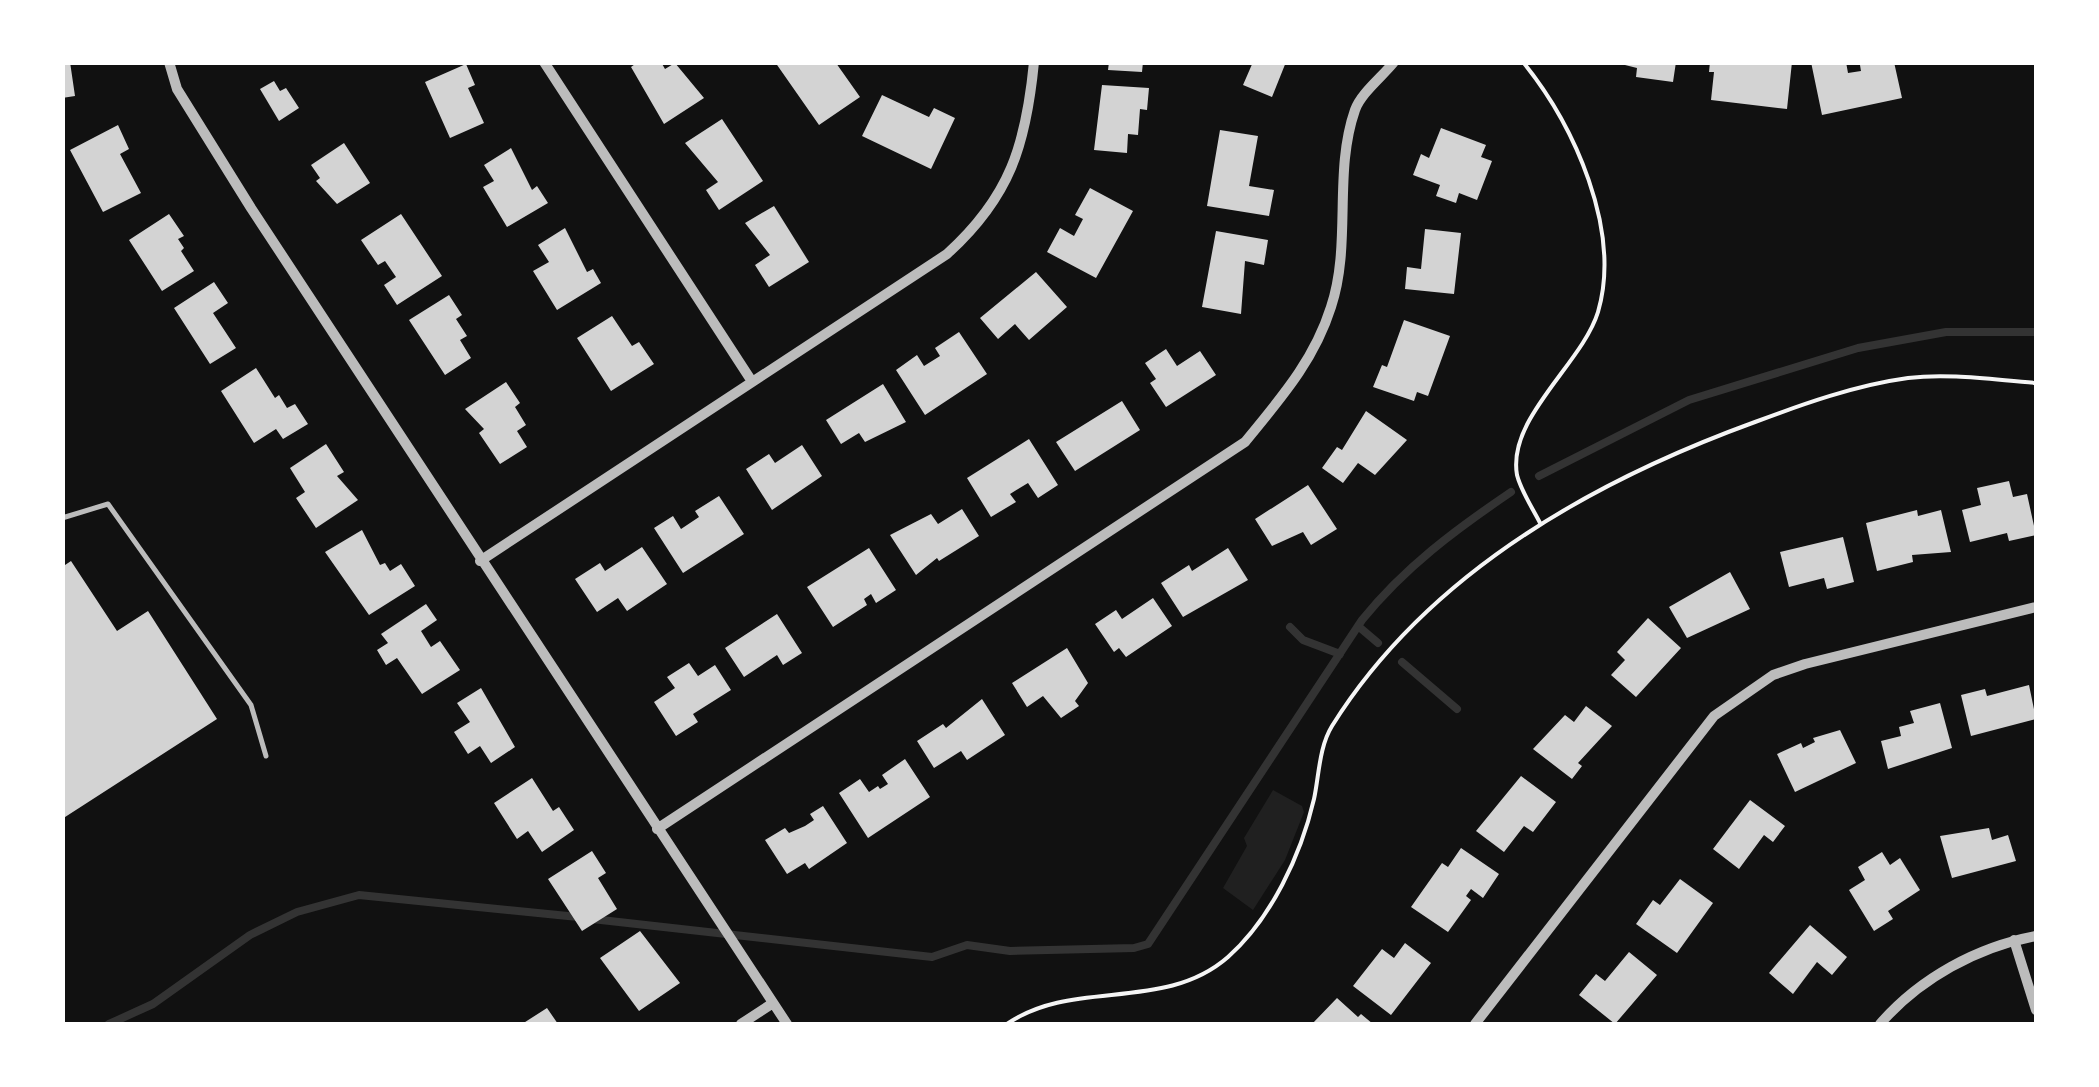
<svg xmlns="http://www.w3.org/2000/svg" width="2099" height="1087" font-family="Helvetica,sans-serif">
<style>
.green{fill:#202020}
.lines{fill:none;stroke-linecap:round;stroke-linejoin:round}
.stream{stroke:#333;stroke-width:8}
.building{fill:#d3d3d3}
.path{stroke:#f5f5f5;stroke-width:4}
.service{stroke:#bcbcbc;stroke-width:5}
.minor{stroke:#bcbcbc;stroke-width:10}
</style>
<rect width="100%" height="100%" fill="#111"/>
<path class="green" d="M1273,790L1302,806L1304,812L1285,860L1253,910L1223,888L1247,846L1244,838Z"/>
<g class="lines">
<path class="stream" d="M1539,476L1689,400L1858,348L1946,332H2036
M1358,626L1378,643
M1290,627L1303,640L1340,654
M1402,662L1457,709
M592,919L932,957L967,945L1010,951L1134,948L1148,944L1362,620C1405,567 1455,530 1511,492
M109,1024L153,1004L250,935L297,912L359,895L578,917"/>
</g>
<path class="building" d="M62,62H70L75,96L62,98Z
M638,62H661L665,69L675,63L704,98L664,124L631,67Z
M775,62L836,63L860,97L819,125Z
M1109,62H1143L1142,72L1108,70Z
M1253,62H1286L1272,97L1243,85Z
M1613,62H1676L1673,82L1636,77L1637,68Z
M1710,62H1792L1787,109L1711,100L1714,72H1709Z
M1811,62H1846L1848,73L1861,71L1860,65L1894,62L1902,98L1822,115Z
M466,64L475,85L468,88L484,123L450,138L425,82Z
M274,81L280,91L286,88L299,108L279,121L260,89Z
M1102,85L1149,88L1147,110L1140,109L1138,135L1128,134L1127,153L1094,150Z
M882,95L929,117L934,108L955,118L931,169L862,136Z
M722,119L763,181L719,210L706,190L718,182L685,143Z
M118,125L129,149L120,154L141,193L103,212L70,150Z
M1441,128L1486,145L1481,157L1492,161L1477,200L1459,193L1456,203L1436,196L1440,185L1413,175L1421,154L1429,158Z
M1220,130L1258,136L1249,186L1274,190L1269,216L1207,206Z
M344,143L370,183L337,204L316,181L320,178L311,165Z
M511,148L532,190L537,186L548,203L507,227L483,187L494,181L484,165Z
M1090,188L1133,211L1096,278L1047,252L1060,228L1074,236L1083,219L1075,215Z
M774,206L809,262L769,287L755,265L770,255L745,223Z
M169,214L184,236L178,239L184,248L181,251L194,271L162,291L129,240Z
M401,214L442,276L397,305L384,285L396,277L385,261L378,265L361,240Z
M565,228L587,272L593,269L601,283L557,310L533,271L549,262L538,245Z
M1425,229L1461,233L1454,294L1405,289L1407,267L1421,269Z
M1216,231L1268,240L1264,265L1245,261L1241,314L1202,307Z
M1036,272L1067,307L1029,340L1015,324L998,339L980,318Z
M214,282L228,303L213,313L236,348L210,364L174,308Z
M449,295L462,315L456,319L467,336L460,340L471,358L445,375L409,320Z
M612,316L632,346L639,342L654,364L611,391L577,338Z
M1404,320L1450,336L1428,396L1417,392L1414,401L1373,387L1382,365L1387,367Z
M959,332L987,374L925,415L896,370L917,355L924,366L940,356L935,348Z
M1166,349L1177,366L1200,351L1216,375L1166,407L1150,383L1156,379L1145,363Z
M256,368L275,398L279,395L287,408L295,404L308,424L283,439L276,429L254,443L221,391Z
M506,382L520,403L515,407L526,425L517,431L527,447L500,464L479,433L484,429L465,409Z
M883,384L906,422L865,442L859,433L841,444L826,420Z
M1122,401L1140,430L1075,471L1056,442Z
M1366,411L1407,440L1375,475L1358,463L1343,483L1322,468L1337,447L1342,450Z
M1029,439L1058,485L1038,498L1028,483L1010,494L1016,502L991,517L967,478Z
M326,444L344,472L337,476L358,500L316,528L296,498L305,492L290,468Z
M802,445L822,476L772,510L746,469L769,454L775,463Z
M2009,481L2013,497L2027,494L2036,535L2009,541L2007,533L1970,542L1962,510L1981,505L1977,488Z
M1308,485L1337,529L1311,545L1303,532L1272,546L1255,519Z
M719,496L744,534L683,573L654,528L673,516L681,529L699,517L695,511Z
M962,509L979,536L939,561L937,558L916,575L890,535L931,514L938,524Z
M1917,510L1918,516L1941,510L1951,552L1912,555L1913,562L1877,571L1866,523Z
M362,530L380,565L385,563L390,571L401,564L415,586L369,615L325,552Z
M1843,537L1854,582L1827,589L1824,578L1789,587L1780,552Z
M642,547L667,584L627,611L618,598L597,612L575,579L600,563L605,571Z
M869,548L896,590L876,603L871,594L864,599L867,605L833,627L807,587Z
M1228,548L1248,580L1183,617L1161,583L1189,565L1192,571Z
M71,561L117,631L148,611L217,719L62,819V567Z
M1730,572L1750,609L1687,638L1669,607Z
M1153,598L1172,626L1126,657L1119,648L1114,652L1095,624L1116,610L1122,619Z
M426,604L437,620L421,631L431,647L440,641L460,670L422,694L397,658L386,665L377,650L388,643L381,634Z
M777,614L802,653L783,665L777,655L744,677L725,648Z
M1648,618L1681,648L1636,697L1611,675L1625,660L1617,652Z
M1067,648L1088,683L1075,701L1079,706L1061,718L1043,696L1027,707L1012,683Z
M689,663L698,676L715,665L731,690L693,714L698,722L676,736L654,702L675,688L667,677Z
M2029,685L2036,719L1971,736L1961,695L1985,689L1987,696Z
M481,688L515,747L491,763L480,746L468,754L454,732L470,722L457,703Z
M982,699L1005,735L967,760L961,751L934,768L917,741L943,724L946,728Z
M1940,703L1952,748L1888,769L1881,741L1901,736L1899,727L1914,723L1910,711Z
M1586,706L1612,726L1578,763L1582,766L1572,779L1533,749L1565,715L1574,722Z
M1840,730L1856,763L1795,792L1777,754L1801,743L1803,748L1815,742L1813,738Z
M905,759L930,797L868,838L839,793L860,779L869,792L878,786L880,789L888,784L882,775Z
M1521,776L1556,802L1533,832L1524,826L1504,852L1476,831Z
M532,778L553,811L559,807L574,830L542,852L528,831L517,839L494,803Z
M1750,800L1785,826L1773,842L1764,835L1739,869L1713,849Z
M823,806L847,843L809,869L805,863L787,874L765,840L785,828L789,833L805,826L814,820L810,814Z
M1989,828L1992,840L2008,835L2016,861L1952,878L1940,836Z
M1461,848L1499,874L1483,898L1471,889L1466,896L1471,900L1448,932L1411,907L1442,863L1448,867Z
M592,851L606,873L598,878L617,909L582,931L548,879Z
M1882,852L1890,865L1900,858L1920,890L1888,911L1893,919L1874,931L1849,890L1865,880L1858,867Z
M1680,879L1713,903L1677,953L1636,924L1653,900L1660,905Z
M1810,925L1847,957L1832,975L1817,962L1793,994L1769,973Z
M640,931L680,983L639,1011L600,958Z
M1405,943L1431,963L1391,1015L1353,986L1382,949L1394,958Z
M1629,952L1657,975L1615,1024L1579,995L1596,974L1605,981Z
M1337,998L1358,1017L1361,1014L1373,1024H1312Z
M547,1008L558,1024H522Z"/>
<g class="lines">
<path class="path" d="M1523,62C1574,125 1622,230 1598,312C1582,364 1507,418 1517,475C1521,491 1533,509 1540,523
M1007,1024C1073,978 1164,1013 1228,957C1271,919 1301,855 1314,799C1319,776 1319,747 1332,726C1427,574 1590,482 1755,422C1803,404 1856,385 1908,378C1950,373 1994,380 2036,383"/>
<path class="service" d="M62,518L108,504L251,705L266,756"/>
<path class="minor" d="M169,62L177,89L251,208L787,1024
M544,62L751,380
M480,561L947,254C1010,197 1026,145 1034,62
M657,829L1245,442C1280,399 1314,361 1331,307C1352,244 1333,173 1355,110C1361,93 1383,76 1394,62
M2014,940L2036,1010
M741,1024L773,1003
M1475,1024L1714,716L1773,675L1805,664L2036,607
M1880,1024C1920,978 1977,947 2036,936"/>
</g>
<rect width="2099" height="1087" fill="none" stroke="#ffffff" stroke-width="130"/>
</svg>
